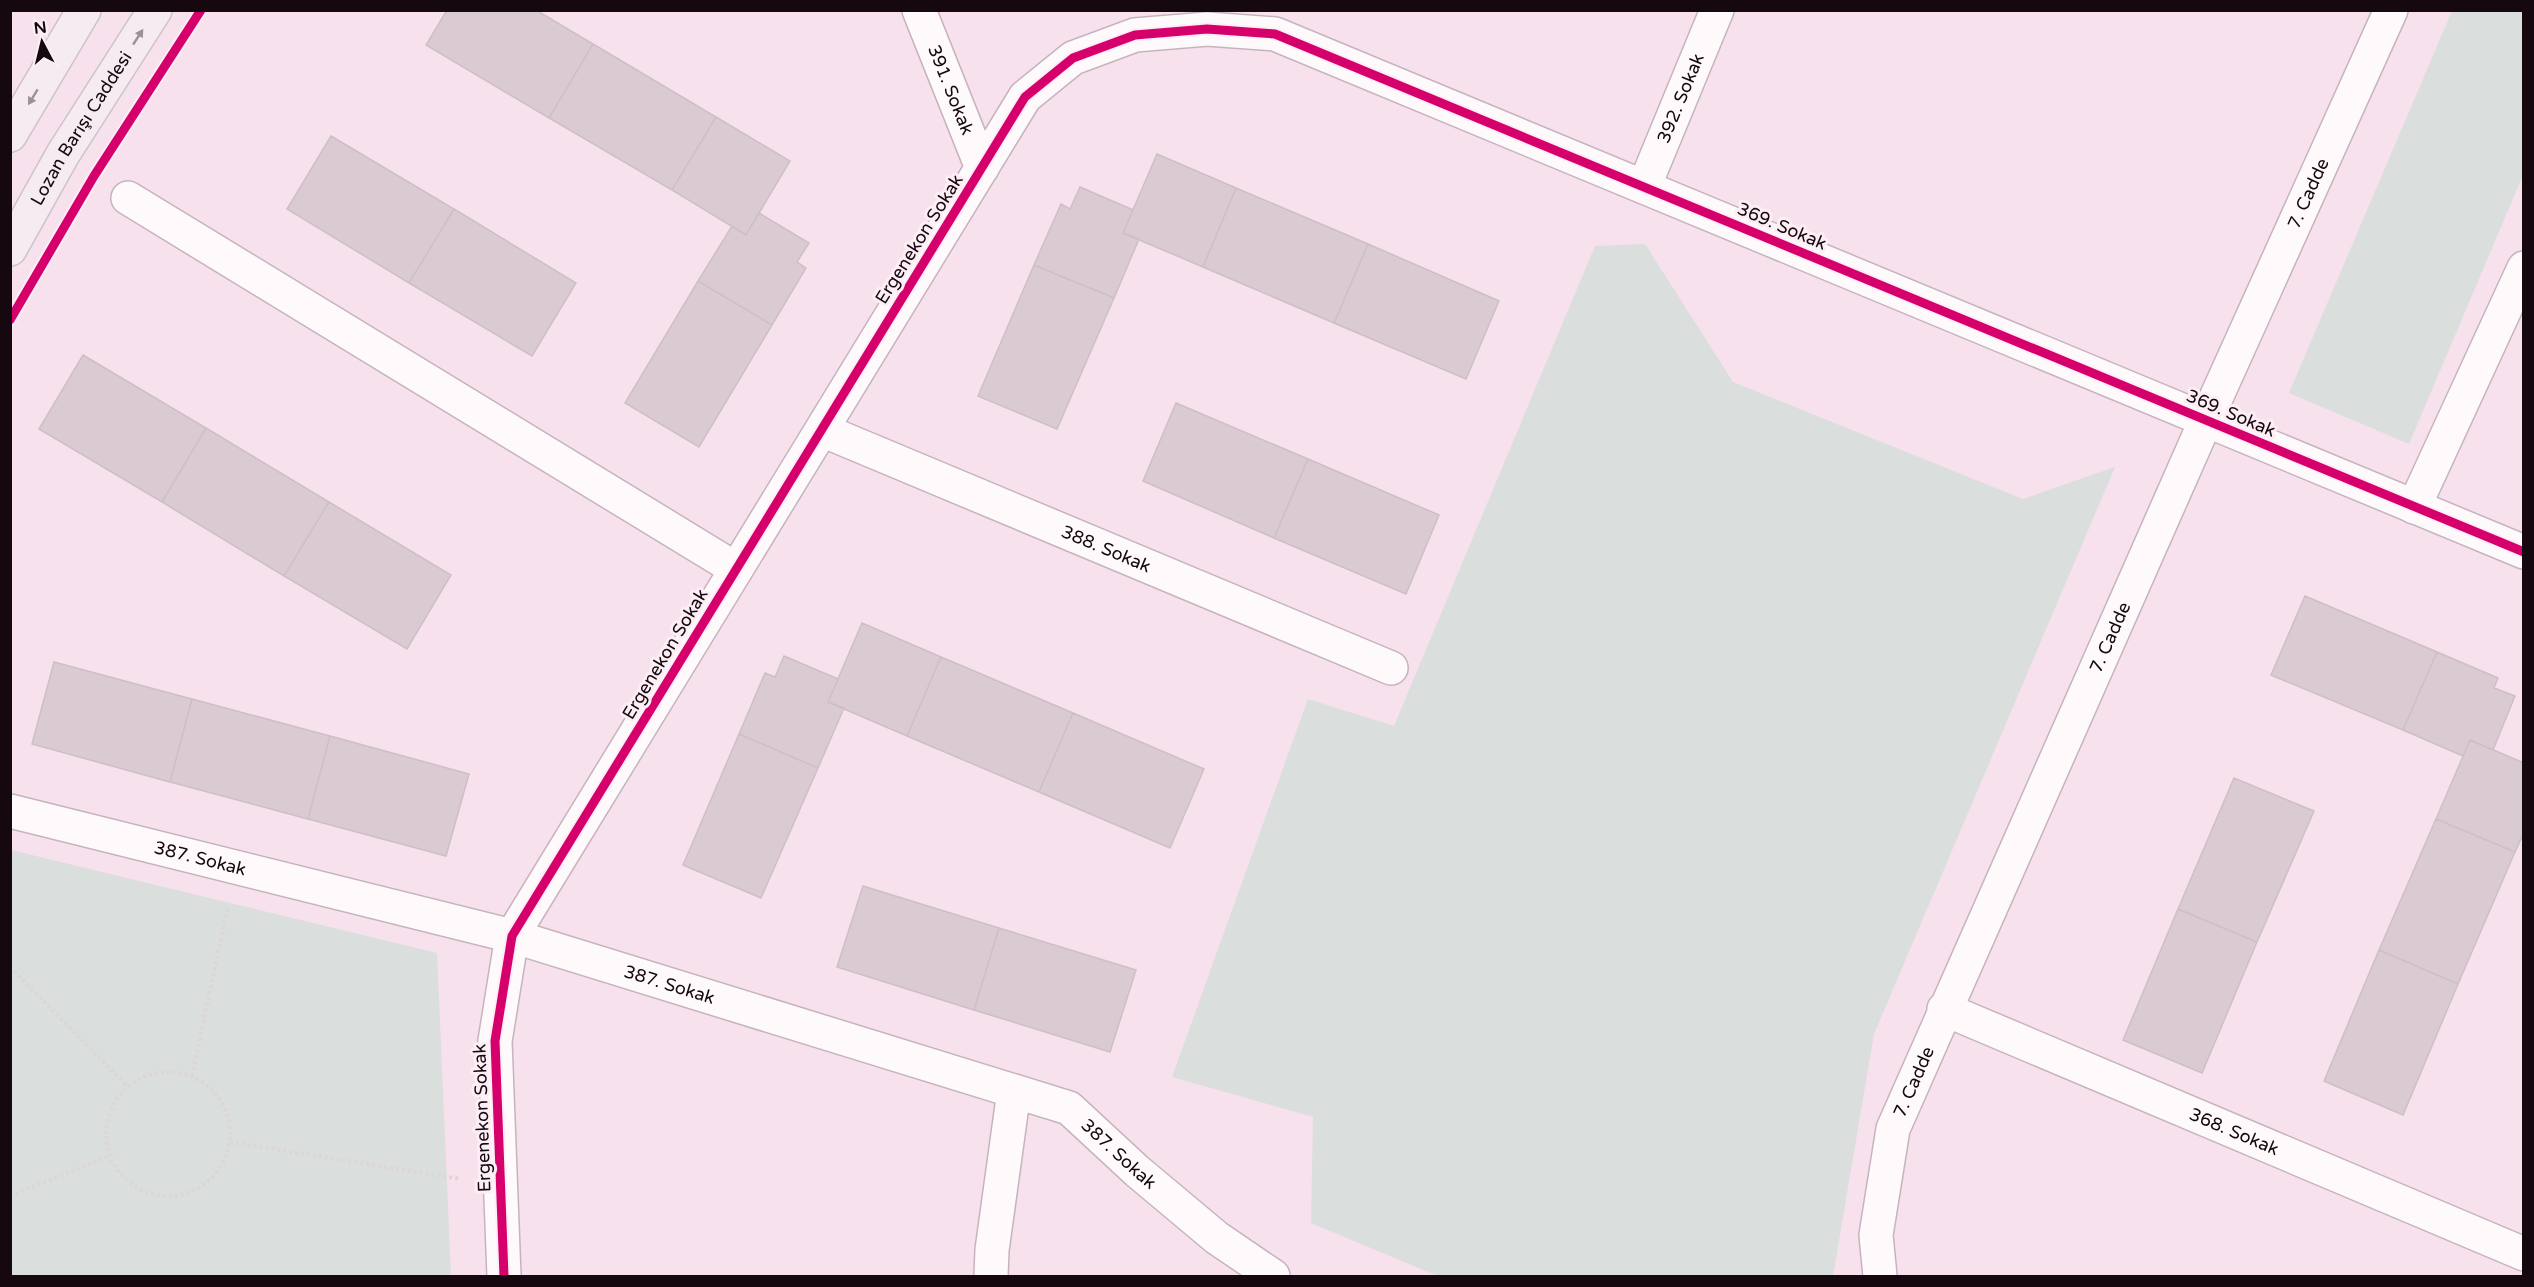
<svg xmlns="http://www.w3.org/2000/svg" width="2534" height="1287" font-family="'Varela Round',sans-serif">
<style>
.green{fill:#dadedc}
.building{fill:#dacbd3;stroke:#cebec6;stroke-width:1.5}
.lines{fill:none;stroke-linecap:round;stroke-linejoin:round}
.minor-casing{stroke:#c6b4bd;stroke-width:36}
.major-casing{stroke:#cdc3c8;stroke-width:36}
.path{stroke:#dcd6d9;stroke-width:4;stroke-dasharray:3 3;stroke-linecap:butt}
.minor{stroke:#fefafc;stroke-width:33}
.major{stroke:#f5ebf1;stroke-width:33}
.cycleway-casing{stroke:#fdeef6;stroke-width:13}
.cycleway{stroke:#d6006c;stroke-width:9}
.oneway{fill:#9b9197}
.labels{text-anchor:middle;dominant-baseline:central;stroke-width:6;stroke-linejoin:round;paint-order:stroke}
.street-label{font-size:18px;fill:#15090f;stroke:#fdeef6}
</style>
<rect width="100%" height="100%" fill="#f7e1ec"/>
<path class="green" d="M2452,11H2523V175L2409,444L2289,393Z
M1645,244L1733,382L2023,499L2115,467L1874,1034L1833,1276H1438L1311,1223L1313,1117L1172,1077L1308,699L1394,726L1595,246Z
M11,850L437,953L451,1276H11Z"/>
<path class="building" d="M447,10H536L593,44L549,118L426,45Z
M593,44L716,117L672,190L549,118Z
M716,117L790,161L746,235L672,190Z
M331,136L454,209L409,283L287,209Z
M1157,154L1236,188L1203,267L1123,233Z
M1080,187L1133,210L1123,233L1139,239L1114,298L1034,265L1061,204L1070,209Z
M1236,188L1368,244L1334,323L1203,267Z
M454,209L576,283L532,356L409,283Z
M759,213L809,243L797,262L806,268L772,325L698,281L732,226L746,235Z
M1368,244L1499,301L1466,379L1334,323Z
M1034,265L1114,298L1057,429L978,396Z
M698,281L772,325L699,447L625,403Z
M83,355L206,428L162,502L39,429Z
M1176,403L1308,459L1274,538L1143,481Z
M206,428L329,502L284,576L162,502Z
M1308,459L1439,515L1406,594L1274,538Z
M329,502L451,575L407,649L284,576Z
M2305,596L2437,652L2403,730L2271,675Z
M862,623L941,657L907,736L828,702Z
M2437,652L2498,678L2494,688L2515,696L2493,750L2470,740L2463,756L2403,730Z
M784,656L838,679L828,702L844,708L818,768L739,734L765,673L775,677Z
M941,657L1073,713L1039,792L907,736Z
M54,662L192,699L170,782L32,744Z
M192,699L330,736L308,819L170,782Z
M1073,713L1204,769L1170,848L1039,792Z
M739,734L818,768L761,898L683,865Z
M330,736L469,774L446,856L308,819Z
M2470,740L2524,763V832L2515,852L2436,819Z
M2234,778L2314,811L2257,942L2178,909Z
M2436,819L2515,852L2458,984L2379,950Z
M863,886L999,928L974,1010L837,967Z
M2178,909L2257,942L2202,1073L2123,1040Z
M999,928L1136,970L1110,1052L974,1010Z
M2379,950L2458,984L2403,1115L2324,1081Z"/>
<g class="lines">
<g class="minor-casing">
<g id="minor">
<path id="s1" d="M919,10L982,168"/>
<path id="s2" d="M1644,187L1717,10"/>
<path d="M128,198L736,569"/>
<path id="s3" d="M822,430L1391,668"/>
<path d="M2414,507L2524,268"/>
<path id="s4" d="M10,811L512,936L1069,1108L1137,1171L1217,1238L1273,1276"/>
<path id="s5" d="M1944,1009L2524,1254"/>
<path d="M504,1276L495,1041L512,936L1025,97L1073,58L1135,35L1207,29L1275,34L2524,552"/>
<path d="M991,1276L992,1250L1014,1091"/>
<path id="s6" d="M1880,1276L1876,1235L1893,1129L2206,420L2391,10"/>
</g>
</g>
<g class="major-casing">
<g id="major">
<path d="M10,135L84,10"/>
<path id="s7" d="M10,249L63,154L155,10"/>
</g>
</g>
<path class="path" d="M10,967L128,1087
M106 1134a62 62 0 1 1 124 0a62 62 0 1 1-124 0Z
M192,1076L228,906
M230,1142L461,1179
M10,1196L110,1156"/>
<use href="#minor" class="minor"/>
<use href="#major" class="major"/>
<g class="cycleway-casing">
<path id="cycleway" d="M10,320L94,176L201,10
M504,1276L495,1041L512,936L1025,97L1073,58L1135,35L1207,29L1275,34L2524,552"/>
</g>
<use href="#cycleway" class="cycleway"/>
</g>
<defs><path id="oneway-solid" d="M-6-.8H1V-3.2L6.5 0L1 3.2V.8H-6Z" transform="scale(1.5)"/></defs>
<g class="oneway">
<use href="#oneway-solid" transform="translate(138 37) rotate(-57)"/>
<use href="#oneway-solid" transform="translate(33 97) rotate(121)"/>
</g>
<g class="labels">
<g class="street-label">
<text stroke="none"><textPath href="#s1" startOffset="86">391. Sokak</textPath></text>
<text stroke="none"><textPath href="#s2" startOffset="96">392. Sokak</textPath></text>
<text stroke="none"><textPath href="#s7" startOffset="140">Lozan Barışı Caddesi</textPath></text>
<text stroke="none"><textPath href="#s6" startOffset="1172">7. Cadde</textPath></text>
<text transform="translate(1782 226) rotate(23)">369. Sokak</text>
<text transform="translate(919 239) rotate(-58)">Ergenekon Sokak</text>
<text transform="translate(2231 413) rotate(23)">369. Sokak</text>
<text stroke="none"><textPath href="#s3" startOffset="308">388. Sokak</textPath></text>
<text stroke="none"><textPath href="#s6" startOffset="686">7. Cadde</textPath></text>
<text transform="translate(665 654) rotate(-59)">Ergenekon Sokak</text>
<text stroke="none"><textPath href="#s4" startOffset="196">387. Sokak</textPath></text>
<text stroke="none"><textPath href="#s4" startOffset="682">387. Sokak</textPath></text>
<text stroke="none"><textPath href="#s6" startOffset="200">7. Cadde</textPath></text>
<text transform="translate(482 1118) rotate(-92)">Ergenekon Sokak</text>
<text stroke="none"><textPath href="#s5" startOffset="315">368. Sokak</textPath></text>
<text stroke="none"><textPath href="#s4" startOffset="1168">387. Sokak</textPath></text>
</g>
</g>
<rect width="2534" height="1287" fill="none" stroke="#15090f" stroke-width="24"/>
<g transform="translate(42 42) rotate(353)" stroke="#fdeef6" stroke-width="4.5" paint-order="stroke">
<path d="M0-4.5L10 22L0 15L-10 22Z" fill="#15090f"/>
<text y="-9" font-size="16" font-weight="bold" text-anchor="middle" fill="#15090f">N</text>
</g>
</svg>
